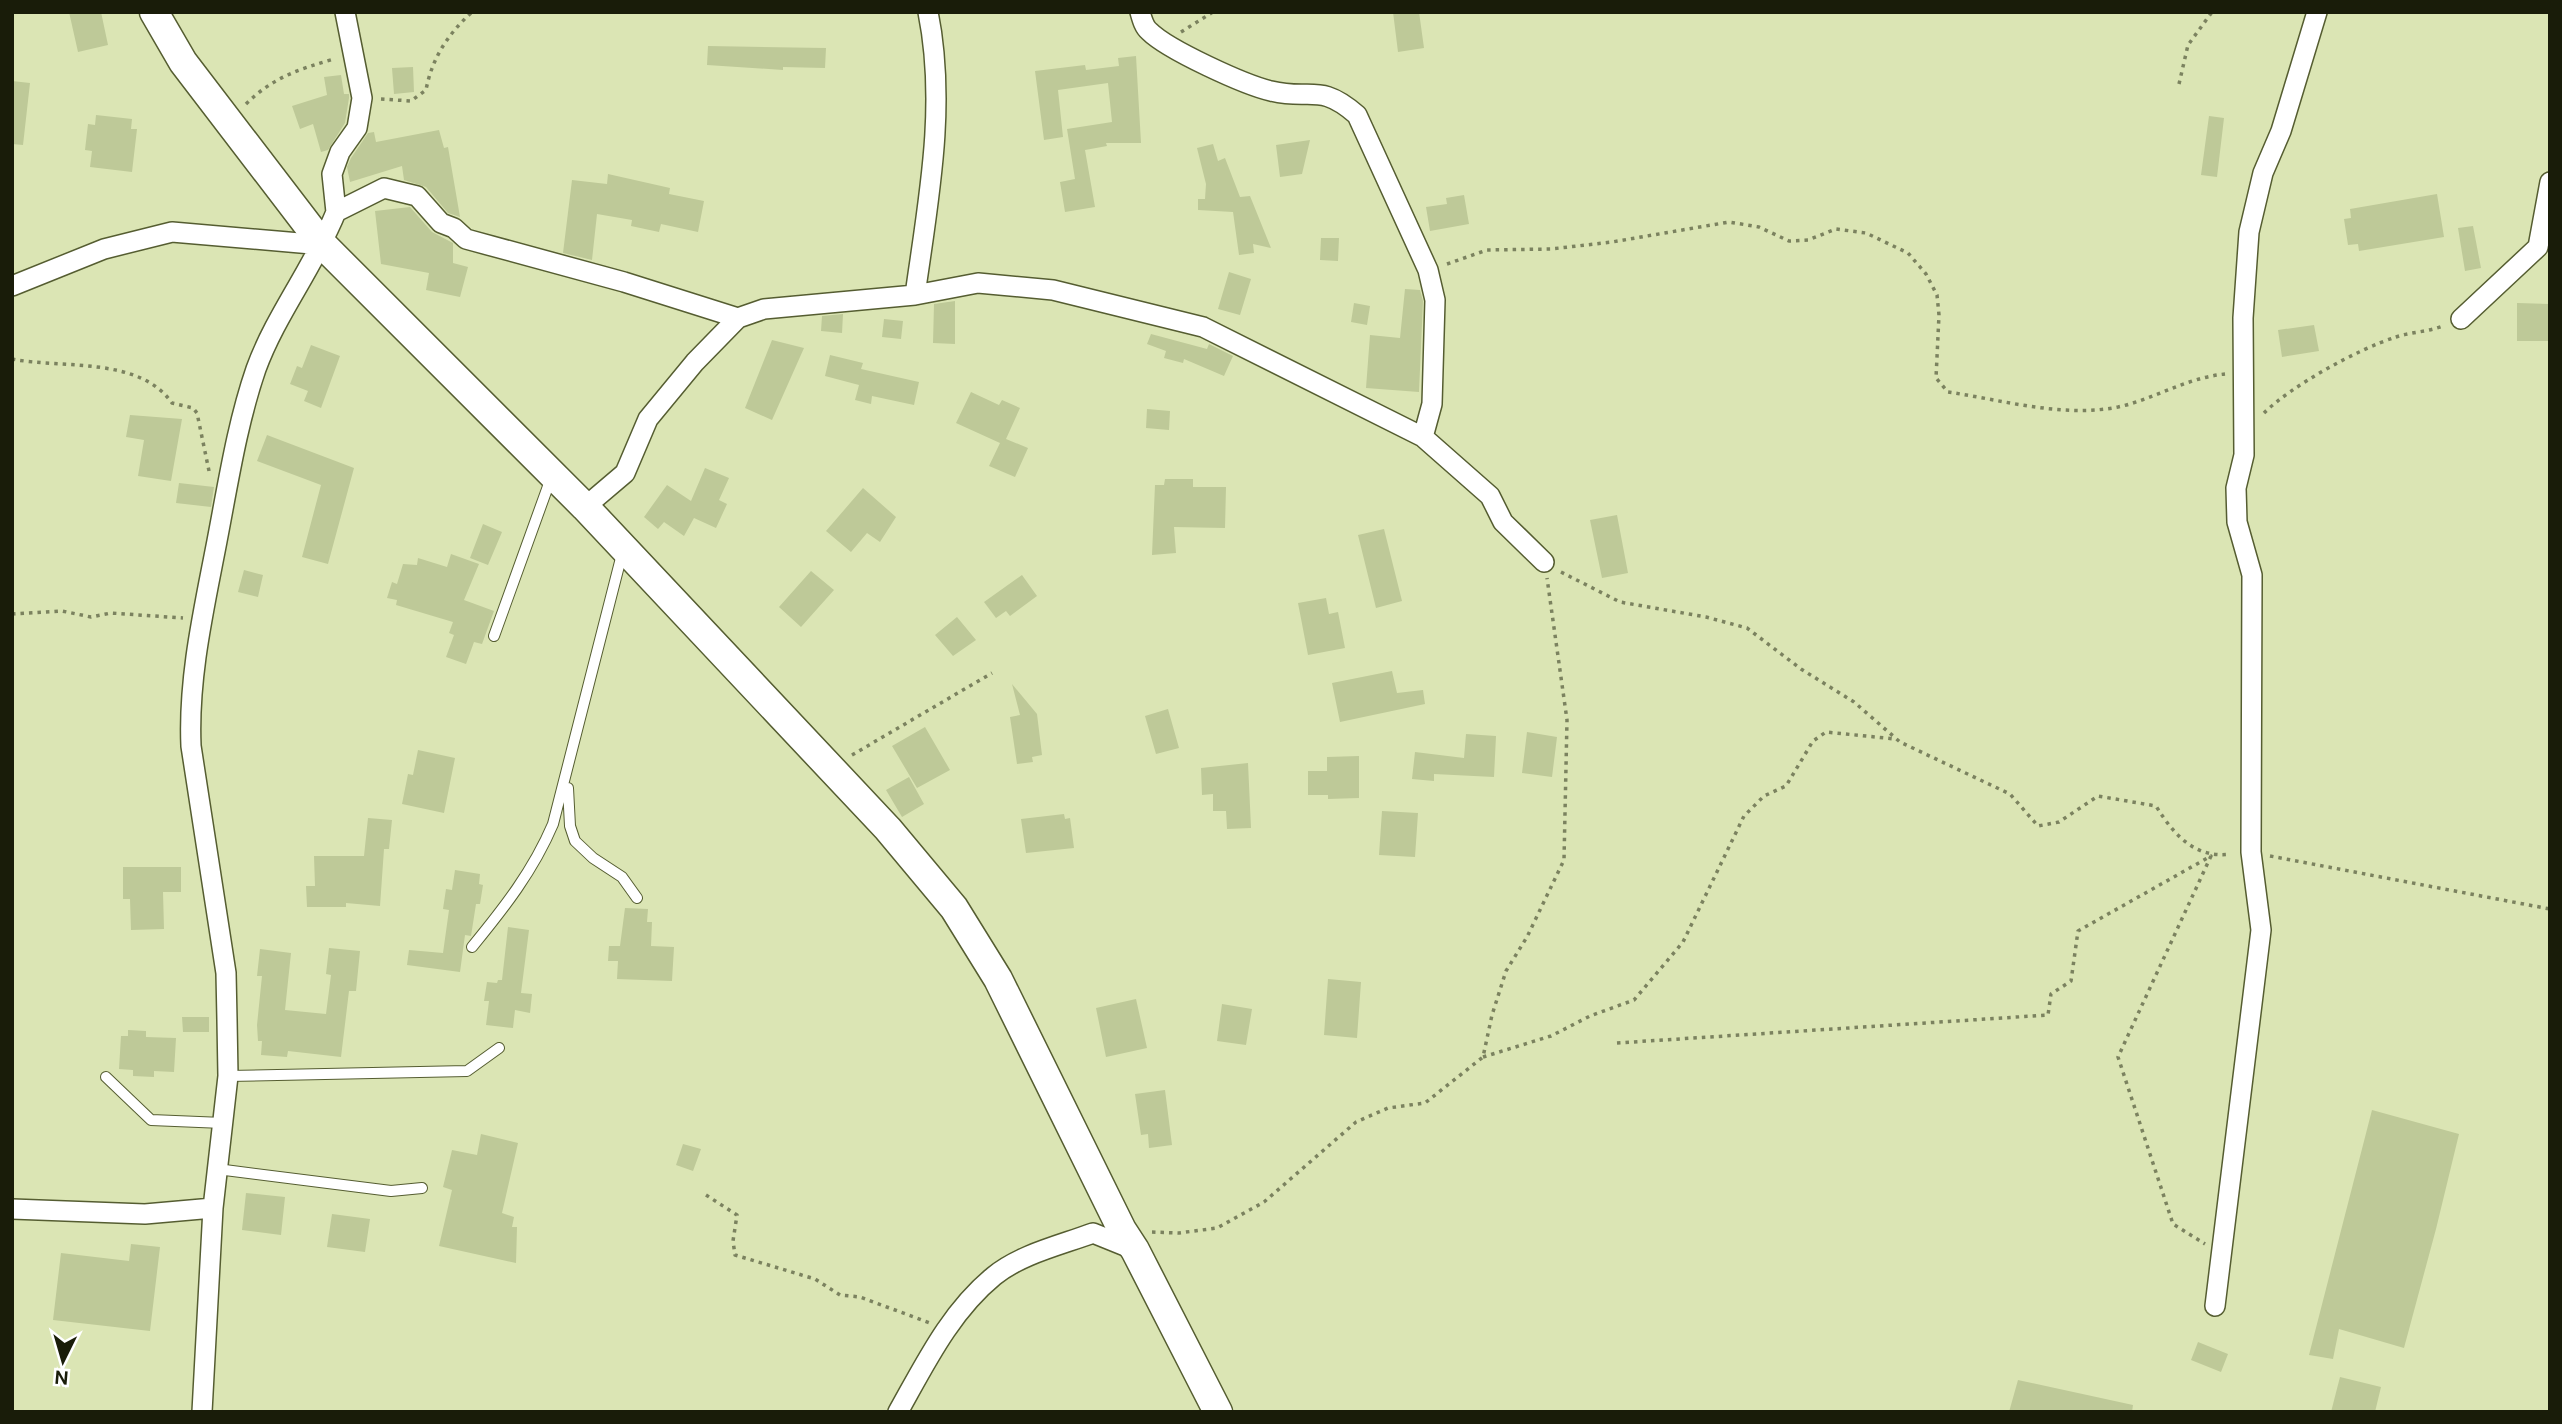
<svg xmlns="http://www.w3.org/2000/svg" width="2562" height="1424" font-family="'DM Sans',sans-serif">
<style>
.building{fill:#bec998}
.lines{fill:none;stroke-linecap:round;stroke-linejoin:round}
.lane-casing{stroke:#555d31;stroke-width:12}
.street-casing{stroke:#555d31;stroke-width:22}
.secondary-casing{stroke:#555d31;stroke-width:31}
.path{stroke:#7b825f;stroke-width:3.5;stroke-dasharray:3.5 5;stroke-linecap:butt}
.lane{stroke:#fff;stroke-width:10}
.street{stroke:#fff;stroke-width:19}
.secondary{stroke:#fff;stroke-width:28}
</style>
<rect width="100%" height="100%" fill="#dbe5b4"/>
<path class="building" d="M69,12H101L108,45L78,52Z
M1393,12H1419L1424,48L1398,52Z
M708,46L826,48L825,68L783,67V70L707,65Z
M1136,56L1141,143H1106L1107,146L1085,150L1095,207L1065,212L1060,182L1075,179L1067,129L1112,122L1108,83L1058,90L1063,137L1044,140L1035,71L1085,65L1086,70L1119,66L1118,58Z
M413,67L414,92L394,94L392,68Z
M341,75L344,94H349V98L345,123L328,150L321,152L313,124L300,129L292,106L327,95L324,77Z
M12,81L30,83L23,145L12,144Z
M96,115L132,119L131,129H137L132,172L90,167L92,151L85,150L88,124L95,125Z
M2209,116L2224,118L2217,177L2201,175Z
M439,130L444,148L448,147L460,217L448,213L426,187L404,180L402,166L350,182L347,167L351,158L368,133L374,132L376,142Z
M1310,140L1302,174L1280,177L1276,145Z
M1213,144L1218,161L1225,158L1240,197L1250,196L1271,248L1253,244L1254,253L1239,255L1233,212L1198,210V199H1205L1206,184L1197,148Z
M608,174L670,188L669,194L704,201L698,232L661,224L659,232L631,226L632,220L597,214L592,260L563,253L572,180L607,184Z
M2437,194L2444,237L2359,251L2358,244L2348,245L2344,219L2351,218L2350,209Z
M1464,195L1469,224L1430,231L1426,207L1447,204L1446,198Z
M410,207L432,232L453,243V263L468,267L460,297L426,290L429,273L381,264L375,211Z
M2473,226L2481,268L2465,271L2458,228Z
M1321,238H1339L1338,261L1320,260Z
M1229,272L1251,279L1240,315L1218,309Z
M1405,289L1420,290L1423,301L1419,392L1366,388L1370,335L1400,338Z
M955,301V344L933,343L934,304Z
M1354,303L1370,306L1367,325L1351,322Z
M2517,303L2550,304V341H2517Z
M843,314L842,333L821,331L822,316Z
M884,319L903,321L901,339L882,337Z
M2314,325L2319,351L2282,357L2278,330Z
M1151,334L1207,349L1209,344L1233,356L1224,376L1184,359L1183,363L1164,358L1166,351L1147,344Z
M772,340L804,348L772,420L745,408Z
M311,345L340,356L321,408L304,401L308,391L290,384L297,366L302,368Z
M830,355L863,363L861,369L919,382L914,405L872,396L871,404L855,400L859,385L825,376Z
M971,392L999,405L1002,400L1020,408L1006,439L1028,448L1015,477L989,466L1000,443L956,423Z
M1147,409L1170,411L1169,430L1146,428Z
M130,415L182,419L171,481L138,476L144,440L126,437Z
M267,435L354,468L328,564L302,557L321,485L257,461Z
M705,468L729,478L719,500L727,504L716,528L694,518L684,536L664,522L658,529L644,517L667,485L691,501Z
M1165,479H1193V487H1226L1225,528L1174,527L1176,553L1152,555L1155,485H1164Z
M179,483L214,487L211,507L176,503Z
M863,488L896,517L880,542L867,533L851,552L826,531Z
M1617,515L1628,573L1602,578L1590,520Z
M483,524L502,532L488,565L470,558Z
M1384,529L1402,601L1376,608L1358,535Z
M451,554L479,564L464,600L494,611L482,644L474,642L466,664L446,657L454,635L449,633L453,622L396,605L397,600L387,598L392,582L397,584L403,564L417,565L418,558L447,567Z
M244,570L263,575L258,597L238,592Z
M811,571L834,590L801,627L779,607Z
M1022,575L1037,596L1010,616L1006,611L996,618L984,602Z
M1326,598L1329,614L1338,612L1345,648L1308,655L1298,603Z
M957,617L976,640L953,656L935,635Z
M1392,671L1397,693L1423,690L1425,704L1340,722L1332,683Z
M1012,684L1037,714L1042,755L1032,757L1033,762L1017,764L1010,717L1020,715Z
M1168,709L1179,748L1156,754L1145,716Z
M925,727L950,770L917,788L892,746Z
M1527,732L1557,737L1552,777L1522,773Z
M1466,734L1496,736L1494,777L1434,774V781L1412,779L1415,752L1464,758Z
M418,750L455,758L444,813L402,804L408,774L413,775Z
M1359,756V798L1328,799V795H1308V771H1327V757Z
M1248,763L1251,828L1227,829L1226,811H1213V794L1202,795L1201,768Z
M909,777L924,804L902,817L886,790Z
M1382,811L1418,813L1415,857L1379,855Z
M1064,814L1065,819L1070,818L1074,848L1026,853L1021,819Z
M368,818L392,820L389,849H384L380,906L346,903V907H307L306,886H315L314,856H364Z
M123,867H181V892H163L164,929L131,930L130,899H123Z
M455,870L480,874L479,884L483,885L480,904H476L471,936L465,935L460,972L407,965L409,950L443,953L449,910L443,909L446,889L452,890Z
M625,908L648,909L647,922H652L651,946L674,947L672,981L617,979L618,961H608L609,946H620Z
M508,927L529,930L521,993L532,994L530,1013L515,1010L513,1028L486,1025L489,1001H484L487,982L497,983L498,980H502Z
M329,948L360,951L356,991H349L341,1057L288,1051L287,1057L261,1055L262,1041H258L257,1025L262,976H257L260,949L291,953L285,1010L326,1014L331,975L326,974Z
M1328,979L1361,982L1357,1038L1324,1035Z
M1136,999L1147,1048L1106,1057L1096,1008Z
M1222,1004L1252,1009L1246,1045L1217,1041Z
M182,1017H209V1032H183Z
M128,1030L146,1031V1037L176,1038L174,1072L154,1071V1077L133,1076V1070L119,1069L121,1036H128Z
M1165,1090L1172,1145L1149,1148L1148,1134L1141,1135L1135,1094Z
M2372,1110L2459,1134L2436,1229L2404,1348L2339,1329L2333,1359L2309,1355Z
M481,1134L518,1143L502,1213L514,1217L512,1227H517L516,1263L439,1246L452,1190L443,1187L452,1150L477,1155Z
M683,1144L701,1149L693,1171L676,1165Z
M246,1193L285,1197L281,1235L242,1230Z
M332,1214L370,1219L365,1252L327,1247Z
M131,1244L160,1247L150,1331L53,1320L61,1253L129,1261Z
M2198,1342L2228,1354L2221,1372L2191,1360Z
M2340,1377L2381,1387L2375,1412H2331Z
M2018,1380L2133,1405L2132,1412H2009Z"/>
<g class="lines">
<g class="lane-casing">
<path id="lane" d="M494,636L551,478
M568,788L570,826L575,841L593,858L622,877L637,898
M472,947C504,908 533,871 553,824L622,554
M228,1076L467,1071L499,1048
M106,1077L151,1120L223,1123
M217,1169L391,1191L422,1188"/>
</g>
<g class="street-casing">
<path id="street" d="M1140,12C1142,19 1144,27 1149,31C1168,50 1245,85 1271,91C1311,101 1319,82 1357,115L1428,270L1435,300L1432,404L1423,437L1490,496L1503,522L1544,562
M336,212L332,174L340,152L357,128L362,98L345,12
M12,286L104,249L172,232L323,245
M915,295C928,202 947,106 928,12
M2461,319L2538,247L2550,182
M585,507L625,473L648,419L695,362L738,318L764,309L915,295L978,283L1053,290L1203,327L1423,437
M12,1209L145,1214L213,1208
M2215,1306L2261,930L2251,852L2252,575L2237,522L2236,488L2244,455L2243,318L2249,232L2263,173L2281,131L2317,12
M202,1412L213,1208L228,1076L227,1020L226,973L191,746C188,677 204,609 217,541C228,484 237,424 256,369C276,314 314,267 336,212L384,188L417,196L441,223L454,228L466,239L624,282L738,318
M898,1412C925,1364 950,1312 994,1276C1021,1254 1061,1245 1093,1233L1135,1250"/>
</g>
<g class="secondary-casing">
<path id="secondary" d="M154,12L183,62L323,245L585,507L888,829L954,908L998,979L1122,1230L1135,1250L1218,1412"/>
</g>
<path class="path" d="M1181,32L1213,12
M2179,84L2188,45L2212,12
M381,99L411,101L426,90C432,58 448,34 472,12
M246,104C272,78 299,69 334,59
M1447,264L1487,250L1551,249L1612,242L1729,222L1759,227L1789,241L1808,240L1836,229L1866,233L1908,253L1926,274L1937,295L1939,315L1936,378L1948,392C2002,400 2063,418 2118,407C2155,399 2185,378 2225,374
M12,359C62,369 139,356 172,403L193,408L197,413L209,471
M2264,413C2291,386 2358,349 2396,337C2411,332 2427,332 2443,326
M1561,572L1620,602L1706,617L1747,628L1801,669L1854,702L1900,742L2010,794L2038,826L2059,822L2098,796L2156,806C2174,835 2195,859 2231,854
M12,614L62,611L91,617L111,613L183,618
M852,755L992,673
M2270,856L2550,909
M1617,1043L2048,1015L2051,994L2071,981L2078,931L2211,856L2118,1057L2173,1224L2205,1244
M1483,1057L1551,1036L1590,1016L1634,1000L1683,942L1744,816L1764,796L1786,786L1813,741L1826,732L1895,739
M706,1195L737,1215L733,1241L735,1255L815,1279L840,1295L860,1297L930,1323
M1152,1232L1179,1233L1217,1228L1264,1202L1356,1122L1388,1108L1425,1103L1483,1057L1492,1015L1506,971L1527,937L1564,860L1567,720L1547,578"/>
<use href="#lane" class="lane"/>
<use href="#street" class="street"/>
<use href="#secondary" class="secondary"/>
</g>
<rect width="2562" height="1424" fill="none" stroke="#191c09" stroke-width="28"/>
<g transform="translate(63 1361) rotate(185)" stroke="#ffffff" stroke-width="5" paint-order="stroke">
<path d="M0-5L12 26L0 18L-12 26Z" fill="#191c09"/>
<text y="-10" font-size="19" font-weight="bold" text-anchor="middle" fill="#191c09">N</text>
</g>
</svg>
